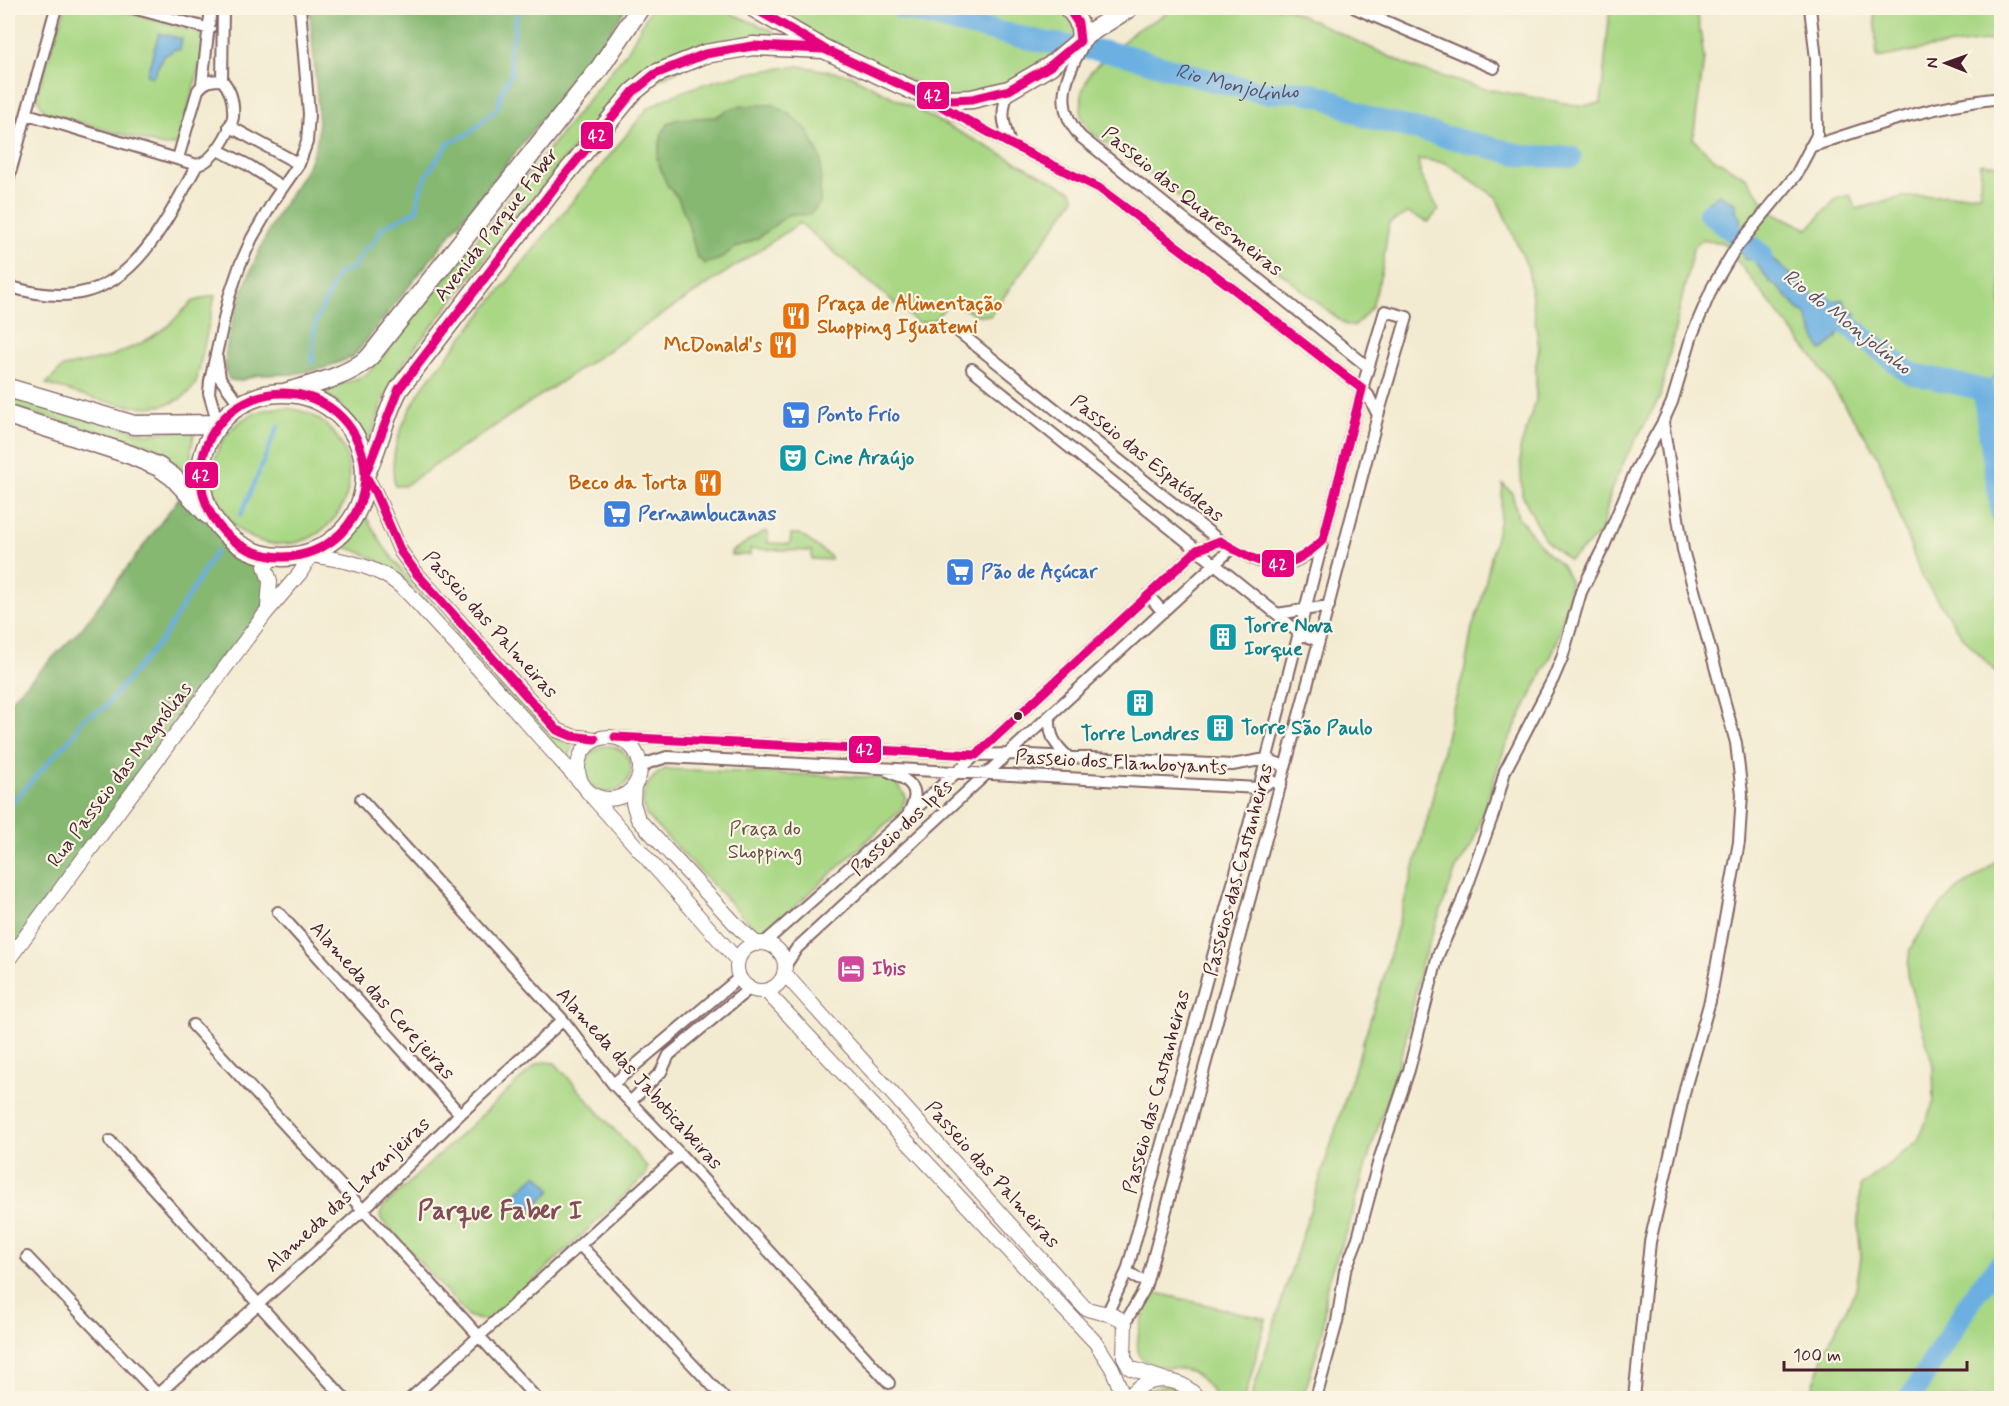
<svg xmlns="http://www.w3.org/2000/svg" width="2009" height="1406" font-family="Mynerve,sans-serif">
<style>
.green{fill:#a9d784;stroke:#7a7b58;stroke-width:1.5}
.forest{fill:#86b872;stroke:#686c4e;stroke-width:1.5}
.water{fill:#6cb0e2;stroke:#5b6886;stroke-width:1.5}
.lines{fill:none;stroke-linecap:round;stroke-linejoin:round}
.stream{stroke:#6cb0e2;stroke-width:4}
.river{stroke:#6cb0e2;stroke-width:22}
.minor-casing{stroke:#856665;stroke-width:14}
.tertiary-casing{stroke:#856665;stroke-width:16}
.primary-casing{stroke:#856665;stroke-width:21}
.minor{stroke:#fff;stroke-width:10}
.tertiary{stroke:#fff;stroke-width:14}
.primary{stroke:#fff;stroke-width:18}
.bus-1-casing{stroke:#fcf5e5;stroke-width:14}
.bus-1{stroke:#e5007d;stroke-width:9}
.bus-dot{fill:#4a1f2b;stroke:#fcf5e5;stroke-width:2}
.labels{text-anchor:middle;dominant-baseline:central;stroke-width:4.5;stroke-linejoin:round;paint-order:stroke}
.street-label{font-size:20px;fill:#4a1f2b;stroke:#fcf5e5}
.food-label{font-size:20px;font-weight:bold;fill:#c56008;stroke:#fcf5e5;text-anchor:end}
.shop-label{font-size:20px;font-weight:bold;fill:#366cbe;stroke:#fcf5e5;text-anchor:start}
.culture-label{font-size:20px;font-weight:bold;fill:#0d838f;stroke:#fcf5e5;text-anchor:start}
.park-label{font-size:20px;fill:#624d41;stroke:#fcf5e5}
.hotel-label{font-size:20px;font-weight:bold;fill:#b23c85;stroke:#fcf5e5;text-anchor:start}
.water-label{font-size:21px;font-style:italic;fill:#56526b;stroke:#fcf5e5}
.district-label{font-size:26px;font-weight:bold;fill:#7f4d54;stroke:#fcf5e5}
.line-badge{stroke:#fcf5e5;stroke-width:2}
.badge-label{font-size:16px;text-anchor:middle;font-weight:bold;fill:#fff}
</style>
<rect width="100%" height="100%" fill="#fcf5e5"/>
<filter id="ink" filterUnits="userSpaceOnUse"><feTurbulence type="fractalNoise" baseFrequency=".0167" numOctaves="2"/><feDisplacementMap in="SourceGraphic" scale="12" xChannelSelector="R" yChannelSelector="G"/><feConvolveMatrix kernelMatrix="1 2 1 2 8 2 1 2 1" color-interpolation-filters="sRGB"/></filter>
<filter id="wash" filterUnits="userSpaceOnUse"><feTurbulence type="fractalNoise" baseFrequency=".008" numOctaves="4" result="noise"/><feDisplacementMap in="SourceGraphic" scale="24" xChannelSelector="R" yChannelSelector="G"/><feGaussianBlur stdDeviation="1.35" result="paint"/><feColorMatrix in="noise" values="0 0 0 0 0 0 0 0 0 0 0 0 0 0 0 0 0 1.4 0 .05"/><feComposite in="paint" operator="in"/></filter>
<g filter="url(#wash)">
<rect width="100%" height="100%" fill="#f3ebd1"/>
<path class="green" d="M65,8H111L195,31L203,39L205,45L179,142L175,145L163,146L47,113C41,107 38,102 37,94Z
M651,8H718L773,31V37L742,41L619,98L583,137L537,193L403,363L383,400L369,443L366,444C355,420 344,402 319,391L346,383L367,374L386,353L628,50Z
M754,8H1068L1081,32L1009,90L952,100Z
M1177,8L1204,9L1207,8H1286L1414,68L1481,88L1581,106L1601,103L1610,8H1697L1704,59L1693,139L1713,158L1747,178L1770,211L1808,229L1836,199L1850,195L1856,209L1903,197L1980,194L1981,163L2001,165V678L1962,636L1921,576L1878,456L1815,360L1723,243L1702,239L1693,249L1660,397L1626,457L1611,490L1602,530L1589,544L1569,560L1545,540L1522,494L1520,449L1536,400V364L1539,348L1528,268L1496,197L1446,163L1418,159L1421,177L1439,210L1428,222L1408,213L1389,223L1382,270L1372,307L1355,326L1346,325L1271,265L1090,131L1081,116L1082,92L1091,71L1136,30Z
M1874,8H2001V39L1929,48L1877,58Z
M799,66L850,75L1072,191L1075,198L990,316L977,315L950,302L934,320L918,323L800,223L404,486H395C387,449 406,415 424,385L648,108C695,81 746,72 799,66Z
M211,296H215L196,383C168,430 86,395 46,384L63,367L107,358L142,343L167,327L192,302Z
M8,397L148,434L195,429L191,451V475L154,447L8,406Z
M213 476a68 68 0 1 1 136 0a68 68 0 1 1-136 0Z
M1503,484L1512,493L1518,517L1548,554L1562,565L1570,581L1567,605L1554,650L1505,747L1472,845L1456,869L1421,965L1406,1039L1365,1168L1348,1229L1331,1271L1326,1289L1323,1331L1303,1398H1251L1383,979L1429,813L1452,711L1465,668L1472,628L1480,606L1500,519Z
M366,517L384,547L400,568L552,736L571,745L572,748L567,761L404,579C385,563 367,553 342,546Z
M763,532H768V543L790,544L791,534H800L831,557V560L812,559V551L750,549V555H731V552Z
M585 769a23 23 0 1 1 46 0a23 23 0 1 1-46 0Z
M665,769L889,778L896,781L906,797L901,810L770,929L760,932L756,930L646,815C638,795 647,779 665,769Z
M2001,856V1393L1999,1398H1809L1826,1349L1856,1289L1861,1257L1858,1224L1860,1187L1918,1141L1934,1101L1933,1065L1907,975L1910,949L1930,918L1954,891L1983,873Z
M545,1062L555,1063L643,1162L647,1167L646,1175L497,1315C487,1322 478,1321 467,1315L381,1219L380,1216L383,1207L537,1064Z
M1153,1292L1266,1319L1245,1398H1215C1210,1387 1199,1373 1186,1370C1172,1366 1141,1370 1138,1350C1135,1333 1147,1308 1153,1292Z
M1169,1385L1192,1398H1134L1144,1390Z"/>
<path class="forest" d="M309,8H626L607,37L353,357L321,369L292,374L258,375L239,381L230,380C210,356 261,243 276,217C289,193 312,168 317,140C320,123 318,103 316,85C314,59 312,33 309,8Z
M755,105H774L789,114L807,130L821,159L820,203L809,215L789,214L758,238L733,249L720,259L705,264L697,257L687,220L678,198L667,185L657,159L662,133L669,123L678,119L715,117L735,107Z
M185,490C214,522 231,545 274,556L265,566L270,598L8,960V703L83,627Z"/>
<path class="water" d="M159,33L182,39L180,50L174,49L170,53L163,56L153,77L147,75Z
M1719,194L1736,204V211L1741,220L1735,228C1724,221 1714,222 1703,215L1705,204Z
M1747,236L1760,243L1763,249L1769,250L1774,260L1815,296L1824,298L1827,296L1834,301L1842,299L1848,309L1857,314L1841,327L1836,339L1821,351L1805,313L1801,312L1780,289L1770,282L1754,260L1744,259L1740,247Z
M537,1174L552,1190L528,1212L513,1196Z"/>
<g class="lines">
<path class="stream" d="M312,363L315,323L338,274L354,267L363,251L372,244L383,227L417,210L420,190L429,171L449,143L470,133L498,107L501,93L512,72L510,48L514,35L515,20L520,8
M1984,390L2002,369
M241,515L278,426
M8,807L76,732L77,727L84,718L104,708L165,635L216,551"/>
<g class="river">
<path id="s1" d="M901,8L967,25L1039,41L1125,55L1209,80L1266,93L1299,91L1325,97L1366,117L1525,156L1571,157"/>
<path d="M1709,213L1762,255"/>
<path d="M1822,305L1910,373L1984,390L1986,412L2002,515"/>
<path d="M1910,1398L1976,1292L2002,1262"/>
</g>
</g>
</g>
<g filter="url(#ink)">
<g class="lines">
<g class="minor-casing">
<path id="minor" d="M133,8L210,29
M1355,8L1494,68
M1084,43C1066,76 1052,105 1081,137L1368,367
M202,84L211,8
M1009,90C1000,112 1003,122 1010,144
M931,101L1010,144L1099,188L1235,290L1362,389L1368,395L1378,415
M27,114L197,165
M229,126L299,164
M1810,147C1873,126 1935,104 2002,98
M218,150L248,165L282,187
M178,158L198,90C205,81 211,80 222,80
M8,180L56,8
M8,286C117,321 152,248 197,165C213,162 230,133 233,117C234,104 231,90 222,80L223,8
M959,332L1220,541C1262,565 1284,581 1323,540
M217,358L220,378L240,405
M972,369L1277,614L1300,634L1319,641
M218,424L209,393L210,381L229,297L240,265L252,238L274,200L299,164L307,142L309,114L300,8
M1148,595L1163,612
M1277,614L1329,606
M1050,716C1049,735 1054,744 1068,757
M615,737L976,755L1009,754L1232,765L1266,759L1285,766
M639,771L648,763L667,757L1259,788L1272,781L1281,785
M888,771C909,780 923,788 909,812
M361,799L563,1020L613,1084L680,1154L889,1383
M278,912L460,1114
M764,943L976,755L1197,550L1220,541
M785,966L797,948L1232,548
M193,1025L536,1398
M613,1084L740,977
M630,1102L661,1072L669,1055L750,988
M110,1141L344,1398
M580,1245L724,1398
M27,1257L161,1398
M1127,1271L1138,1279L1147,1281
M1107,1314L1127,1271L1259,788L1362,389L1385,311L1407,317L1378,415L1319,641L1147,1281L1144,1290L1125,1323
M158,1394L362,1211L460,1114L563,1020
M411,1398L680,1154
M1316,1398L1337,1322L1345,1271L1358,1238L1379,1160L1409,1070L1438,955L1461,904L1495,809L1505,771L1553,679L1562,658L1581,592L1604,546L1636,470L1663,422
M1634,1398L1650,1242L1686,1085L1710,1001L1739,842L1742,794L1736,743L1683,550L1663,422L1672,402L1692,335L1713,286L1735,249L1796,175L1817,135L1816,59L1810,8"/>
</g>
<g class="tertiary-casing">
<path id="tertiary" d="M365,475L375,492L401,552L417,574L557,730L572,736L595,739
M268,607L270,581L265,566L274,556
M578 768a31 31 0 1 1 62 0a31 31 0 1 1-62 0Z
M634,786L633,803L638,819L740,929L757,944
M587,791L738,961
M737 967a24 24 0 1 1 48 0a24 24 0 1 1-48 0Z
M8,960L265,614L300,573L311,555C336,559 363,563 386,576C406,587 423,610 439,627C488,677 533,731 581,783
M784,973L1085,1308C1100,1314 1114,1312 1125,1323L1124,1357L1130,1368L1166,1380
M766,991L1096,1343L1112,1368L1124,1398
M1128,1398C1147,1374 1179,1375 1198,1398"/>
</g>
<g class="primary-casing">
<path id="primary" d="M754,8L824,49L912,90L952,100L972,99L1009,90L1050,66L1089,33L1129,8
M1068,8C1078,18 1082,26 1080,41
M8,388L134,425L218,424
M284,393C315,383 342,379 368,359L599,69L640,8
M201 475a82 82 0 1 1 164 0a82 82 0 1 1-164 0Z
M8,415L131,455L159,467L173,477L208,515
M365,475C379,448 384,416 399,389L551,192L633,92L655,74L705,54L753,46L824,49"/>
</g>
<use href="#minor" class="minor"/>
<use href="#tertiary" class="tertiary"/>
<use href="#primary" class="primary"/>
<g class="bus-1-casing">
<path id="bus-1" d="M754,8L824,49L912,90L952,100L972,99L1009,90L1050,66L1080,41L1078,23L1068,8
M201 475a82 82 0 1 1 164 0a82 82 0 1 1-164 0Z
M615,737L976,755L1197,550L1220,541C1264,566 1282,578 1323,540L1362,389L1235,290L1099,188L1010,144L912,90
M595,739L572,736L557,730L417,574L401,552L375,492L365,475L399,389L551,192L633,92L655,74L705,54L753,46L824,49"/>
</g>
<use href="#bus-1" class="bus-1"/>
</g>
</g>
<defs>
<g id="restaurant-square" transform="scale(1.5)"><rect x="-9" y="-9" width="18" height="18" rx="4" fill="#e8710a" stroke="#fcf5e5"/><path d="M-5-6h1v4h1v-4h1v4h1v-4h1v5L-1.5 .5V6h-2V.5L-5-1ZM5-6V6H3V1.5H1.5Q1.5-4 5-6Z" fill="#fff"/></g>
<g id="supermarket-square" transform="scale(1.5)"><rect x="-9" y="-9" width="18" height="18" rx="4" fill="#3f7fe0" stroke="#fcf5e5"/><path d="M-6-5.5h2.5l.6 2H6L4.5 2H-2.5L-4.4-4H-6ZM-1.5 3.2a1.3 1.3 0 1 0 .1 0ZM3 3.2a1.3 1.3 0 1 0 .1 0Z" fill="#fff"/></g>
<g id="theatre-square" transform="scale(1.5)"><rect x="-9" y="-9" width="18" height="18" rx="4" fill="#0f9aa8" stroke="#fcf5e5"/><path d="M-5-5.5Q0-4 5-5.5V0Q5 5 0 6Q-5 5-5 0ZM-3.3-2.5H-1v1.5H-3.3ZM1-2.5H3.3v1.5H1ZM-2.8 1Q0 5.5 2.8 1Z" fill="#fff"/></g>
<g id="building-square" transform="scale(1.5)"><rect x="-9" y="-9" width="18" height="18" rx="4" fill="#0f9aa8" stroke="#fcf5e5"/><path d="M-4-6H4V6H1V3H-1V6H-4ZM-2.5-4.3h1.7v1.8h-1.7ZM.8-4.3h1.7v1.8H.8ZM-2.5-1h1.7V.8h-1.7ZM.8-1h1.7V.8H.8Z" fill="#fff"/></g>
<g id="hotel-square" transform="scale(1.5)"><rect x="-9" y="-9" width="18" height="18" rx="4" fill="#d1479c" stroke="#fcf5e5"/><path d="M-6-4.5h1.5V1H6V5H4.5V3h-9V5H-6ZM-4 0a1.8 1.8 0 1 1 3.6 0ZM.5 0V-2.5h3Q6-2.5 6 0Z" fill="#fff"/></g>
</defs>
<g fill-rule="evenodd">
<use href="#restaurant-square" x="796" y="316"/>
<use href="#restaurant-square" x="783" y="345"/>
<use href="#supermarket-square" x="796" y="415"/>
<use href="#theatre-square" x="793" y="458"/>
<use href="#restaurant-square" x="708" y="483"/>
<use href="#supermarket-square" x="617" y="514"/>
<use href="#supermarket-square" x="960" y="572"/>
<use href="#building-square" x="1223" y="637"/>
<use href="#building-square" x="1140" y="703"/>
<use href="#building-square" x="1220" y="728"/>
<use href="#hotel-square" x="851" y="969"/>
</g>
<circle class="bus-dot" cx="1018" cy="716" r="5"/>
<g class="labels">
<g class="street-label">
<text transform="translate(1192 202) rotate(39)">Passeio das Quaresmeiras</text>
<text transform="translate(497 225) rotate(-52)">Avenida Parque Faber</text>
<text transform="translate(1147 459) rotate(39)">Passeio das Espatódeas</text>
<text transform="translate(490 625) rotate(48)">Passeio das Palmeiras</text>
<text transform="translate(1121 763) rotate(3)">Passeio dos Flamboyants</text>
<text transform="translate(120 775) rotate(-53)">Rua Passeio das Magnólias</text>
<text transform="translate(902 828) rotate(-43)">Passeio dos Ipês</text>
<text transform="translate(1239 870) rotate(-75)">Passeios das Castanheiras</text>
<text transform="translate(382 1001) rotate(48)">Alameda das Cerejeiras</text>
<text transform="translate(639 1079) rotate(48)">Alameda das Jaboticabeiras</text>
<text transform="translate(1157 1092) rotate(-75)">Passeio das Castanheiras</text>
<text transform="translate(992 1175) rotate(48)">Passeio das Palmeiras</text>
<text transform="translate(348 1195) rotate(-43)">Alameda das Laranjeiras</text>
</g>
<g class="food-label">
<text x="817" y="304" text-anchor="start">Praça de Alimentação<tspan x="817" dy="23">Shopping Iguatemi</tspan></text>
<text x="762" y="345">McDonald's</text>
<text x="687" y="483">Beco da Torta</text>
</g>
<g class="shop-label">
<text x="817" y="415">Ponto Frio</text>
<text x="638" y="514">Pernambucanas</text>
<text x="981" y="572">Pão de Açúcar</text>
</g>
<g class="culture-label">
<text x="814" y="458">Cine Araújo</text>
<text x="1244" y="626">Torre Nova<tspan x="1244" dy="23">Iorque</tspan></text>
<text x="1241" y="728">Torre São Paulo</text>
<text x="1140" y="734" text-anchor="middle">Torre Londres</text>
</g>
<g class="park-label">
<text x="765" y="829">Praça do<tspan x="765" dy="23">Shopping</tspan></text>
</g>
<g class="hotel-label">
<text x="872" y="969">Ibis</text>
</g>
<g class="water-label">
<text stroke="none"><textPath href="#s1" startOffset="345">Rio Monjolinho</textPath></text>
<text transform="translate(1847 322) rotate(38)">Rio do Monjolinho</text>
</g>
<g class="district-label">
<text x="500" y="1212">Parque Faber I</text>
</g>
</g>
<g class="line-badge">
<rect x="916" y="81" width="34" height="29" rx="6" fill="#e5007d"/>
<rect x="580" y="121" width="34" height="29" rx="6" fill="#e5007d"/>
<rect x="184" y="461" width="35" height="28" rx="6" fill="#e5007d"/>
<rect x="1261" y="549" width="34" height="29" rx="6" fill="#e5007d"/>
<rect x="848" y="735" width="34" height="29" rx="6" fill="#e5007d"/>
</g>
<g class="badge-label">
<text x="933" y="101">42</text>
<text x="597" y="141">42</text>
<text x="201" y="481">42</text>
<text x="1278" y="570">42</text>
<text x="865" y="755">42</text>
</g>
<rect width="2009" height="1406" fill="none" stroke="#fcf5e5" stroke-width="30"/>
<g transform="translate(1946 63) rotate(271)" stroke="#fcf5e5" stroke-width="4.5" paint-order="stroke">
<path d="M0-4.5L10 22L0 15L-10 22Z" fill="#4a1f2b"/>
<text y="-9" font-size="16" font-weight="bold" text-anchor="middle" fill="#4a1f2b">N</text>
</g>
<path d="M1784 1361v9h183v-9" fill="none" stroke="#4a1f2b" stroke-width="3"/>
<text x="1793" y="1361" font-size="18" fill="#4a1f2b" stroke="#fcf5e5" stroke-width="4.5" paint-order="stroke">100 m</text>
</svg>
